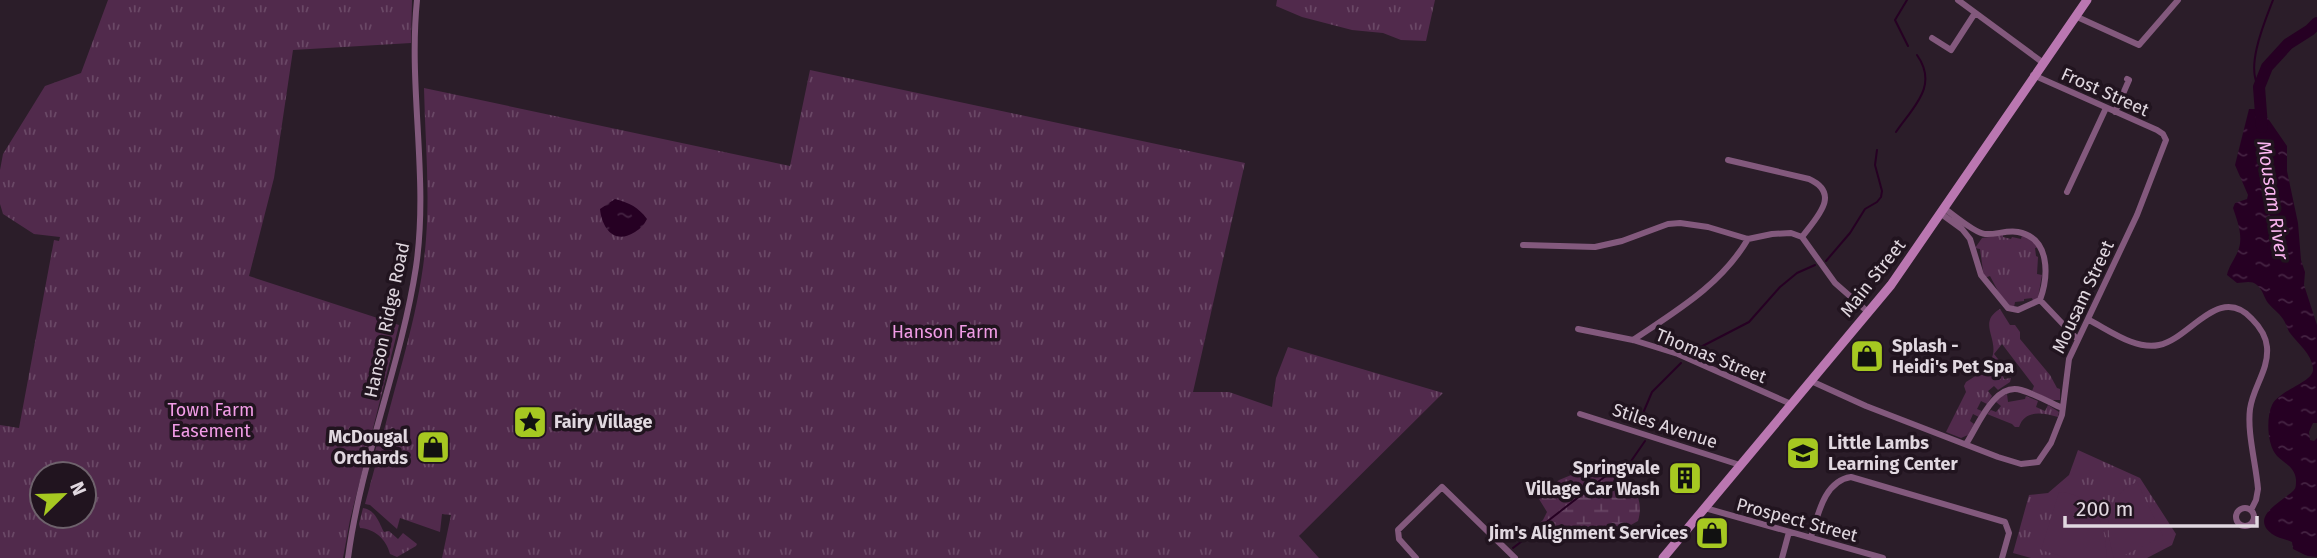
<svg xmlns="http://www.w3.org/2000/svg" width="2317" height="558" font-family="'Fira Sans',sans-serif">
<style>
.grass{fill:url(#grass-tufts);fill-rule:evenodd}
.wetland{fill:url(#wetland-marsh)}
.garden{fill:#512a4c}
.water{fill:url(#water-ripples)}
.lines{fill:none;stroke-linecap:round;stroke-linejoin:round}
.stream{stroke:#260023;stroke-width:2}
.river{stroke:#260023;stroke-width:12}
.minor{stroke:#83597d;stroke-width:6}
.secondary{stroke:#ba77b1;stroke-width:9}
.labels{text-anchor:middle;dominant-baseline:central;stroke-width:7;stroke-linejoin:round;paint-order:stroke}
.street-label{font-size:18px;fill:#e1d8e0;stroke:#21141f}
.park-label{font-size:18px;fill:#f19ce6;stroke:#21141f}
.poi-label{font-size:18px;font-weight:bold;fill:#e1d8e0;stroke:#21141f;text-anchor:start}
.water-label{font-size:19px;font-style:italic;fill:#fab5f0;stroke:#21141f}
</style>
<defs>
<pattern id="grass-tufts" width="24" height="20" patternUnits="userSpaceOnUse" patternTransform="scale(1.75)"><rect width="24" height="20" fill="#512a4c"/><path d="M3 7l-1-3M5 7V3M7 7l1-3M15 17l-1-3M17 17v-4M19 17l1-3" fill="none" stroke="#6a4866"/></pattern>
<pattern id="wetland-marsh" width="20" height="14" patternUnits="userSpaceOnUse" patternTransform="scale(1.75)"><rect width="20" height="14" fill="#512a4c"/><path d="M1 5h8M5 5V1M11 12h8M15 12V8" fill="none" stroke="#6a4866"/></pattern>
<pattern id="water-ripples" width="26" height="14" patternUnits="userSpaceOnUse" patternTransform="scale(1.75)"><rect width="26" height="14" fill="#260023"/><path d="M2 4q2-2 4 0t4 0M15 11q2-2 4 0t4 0" fill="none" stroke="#452443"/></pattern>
</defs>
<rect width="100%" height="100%" fill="#2b1d29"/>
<path class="grass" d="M108,0H412L411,43L293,50L274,178L249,276L399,325L350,520L343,558H0V425L19,428L54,240L59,241L60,237L34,234L3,214L0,204V170L3,154L45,86L81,73ZM42,474H84V516H42Z
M1277,0H1435L1426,41L1401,40L1383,33L1352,30L1302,17L1276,6Z
M810,70L1245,163L1193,392H1229L1272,407L1276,378L1288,347L1443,393L1299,536L1319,558H442L451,515L442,514L440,532L400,518L397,529L370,505L365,504L376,463L373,458L377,444L381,443C397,376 421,309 426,239C430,189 425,138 424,88L790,166Z
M2003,235V237L2011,239L2012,237L2021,239L2022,235L2037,243L2039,247L2035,248L2036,256L2038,257L2037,274L2042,275L2038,298L2033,301L2032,298L2024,299V301L2015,302L2014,307H2011L1999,293L1990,276L1984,278L1980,249L1975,248L1982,238Z
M2000,309L2010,325H2015L2020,332V339L2050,375L2057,388L2060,389V400H2052L2032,391L2034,386L2002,344L1994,354L2006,369L2001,371L2004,379L2011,378L2010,382L1998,390L1994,386L1988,391L1992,396L1987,404L1981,401L1977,409L1982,411L1979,417L1973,414L1970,421L1974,424L1968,435L1961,438L1946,432L1966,392L1964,386L1966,382C1974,377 1987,369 1991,360C2001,340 1976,323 2000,309Z
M2007,394L2008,402L2025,399L2026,396L2038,401L2036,407L2045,411L2048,405L2059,412L2058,417C2043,413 2025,409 2019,427H2015L2012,424L1987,414L1991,410L1996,412L2001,406L1996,402L2000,397Z
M2078,450L2140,478L2176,534L2172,545L2147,558H2031L2013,553L2029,495L2048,493L2069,475Z
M363,508C376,510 379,523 384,532L389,531L398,539L403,533L417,544L416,546L397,557L390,554C386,539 375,529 360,528L359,524Z"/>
<path class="wetland" d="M1581,471C1612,472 1649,483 1638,521L1620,531H1578L1562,539L1549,535L1529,539L1526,536L1543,520L1547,512L1539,499L1559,480Z"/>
<path class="garden" d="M2137,482L2163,536L2119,558H2114C2105,529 2104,496 2137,482Z
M2059,492C2093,493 2108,527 2106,558H2067L2041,550Z"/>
<path class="water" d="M2249,109H2256L2267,117L2287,146V171L2298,223L2301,260L2305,272L2304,285L2317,325V423H2313L2309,432L2310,440L2314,441L2317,438V557L2307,556L2293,549L2292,542C2285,539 2277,538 2272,534C2248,516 2285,500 2294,490C2296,488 2296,484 2296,480C2295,467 2285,464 2277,456C2267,445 2266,418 2272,405C2280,389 2315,382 2313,368C2311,353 2298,344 2290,333C2287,329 2286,323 2283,319C2279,313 2273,309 2268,303C2264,298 2263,290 2257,285C2251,280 2244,283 2237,283L2227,275C2229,265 2236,258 2239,248C2243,235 2237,220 2233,208L2235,203L2247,199L2248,195L2235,165Z
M615,199C630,203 638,207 647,219C644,225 641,228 635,232C615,245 602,229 600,209Z"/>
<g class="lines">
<path class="stream" d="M1907,0L1895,20L1908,46
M2259,87C2245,67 2265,21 2273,0
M1896,132C1913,107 1939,86 1917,55
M1826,261L1850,233L1865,209L1877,202L1881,197L1882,191L1875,165L1877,150
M1691,352L1749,322L1780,287L1797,273L1815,265
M1638,425L1652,392L1681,363
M1513,548L1607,475L1627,467L1645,441"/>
<path class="river" d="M2262,127L2259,87L2267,67L2288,44L2310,30L2317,23"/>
<path class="minor" d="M1958,0L2042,62
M2075,16L2139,45L2178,0
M1932,38L1951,50L1975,13
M2115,112L2129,80L2127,79
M1728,160L1809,179C1842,194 1816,218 1802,237
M2067,192L2106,108
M1940,213L1962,229L1970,239L1981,275L2008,308L2018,310L2040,300C2049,275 2050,238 2018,232C2006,230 1996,235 1985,234C1976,234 1952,214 1944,208
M1523,245L1595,247L1622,241L1668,224L1680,223L1708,227L1748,239L1772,234L1791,233L1802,237L1835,283L1868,312
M2040,300L2078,340
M2089,320C2109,330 2135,350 2159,345C2190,339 2219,283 2252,319C2260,327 2266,336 2267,347C2269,370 2253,387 2250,409C2247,433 2256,464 2258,489L2256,500L2251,510
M1578,329L1633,340L1678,354L1791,404
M1633,340C1676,311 1721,285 1748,239
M1811,381L1866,406L1998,457L2021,464L2038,462L2051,443L2062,415L2069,359L2137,215L2166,140L2163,134L2157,130L2033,75
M1580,414L1740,465
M1966,444C1978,426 1994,382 2021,390C2035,394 2049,402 2062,408
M1705,508L1883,558
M2236 517a9 9 0 1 1 18 0a9 9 0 1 1-18 0Z
M1811,537C1818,515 1824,481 1851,477L2005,522L2009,533L2002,558
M348,558C361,459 401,365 416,267C429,178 408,89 417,0
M1416,558L1399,539L1398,530L1442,487L1515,558
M1782,558L1789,532"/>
<path class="secondary" d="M1663,558L1891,285L2087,0"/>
</g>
<defs>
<g id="shop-square" transform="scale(1.75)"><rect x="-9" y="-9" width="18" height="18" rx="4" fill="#a6c821" stroke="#21141f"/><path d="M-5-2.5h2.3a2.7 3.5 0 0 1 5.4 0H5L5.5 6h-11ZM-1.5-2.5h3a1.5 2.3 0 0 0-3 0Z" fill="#111"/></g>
<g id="sight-square" transform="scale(1.75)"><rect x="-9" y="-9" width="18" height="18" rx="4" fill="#a6c821" stroke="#21141f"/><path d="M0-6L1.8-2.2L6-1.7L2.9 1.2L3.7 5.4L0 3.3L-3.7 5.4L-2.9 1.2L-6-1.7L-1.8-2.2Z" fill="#111"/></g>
<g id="school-square" transform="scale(1.75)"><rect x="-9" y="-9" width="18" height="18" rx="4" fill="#a6c821" stroke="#21141f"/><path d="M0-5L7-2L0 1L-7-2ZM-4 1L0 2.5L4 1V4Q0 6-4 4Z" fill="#111"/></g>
<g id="building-square" transform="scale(1.75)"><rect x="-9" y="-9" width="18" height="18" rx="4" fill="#a6c821" stroke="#21141f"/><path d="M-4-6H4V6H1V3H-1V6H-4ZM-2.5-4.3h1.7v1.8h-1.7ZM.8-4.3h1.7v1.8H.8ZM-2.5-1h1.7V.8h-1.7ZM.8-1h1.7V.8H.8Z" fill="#111"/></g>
</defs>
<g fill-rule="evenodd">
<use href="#shop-square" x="1867" y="356"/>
<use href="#sight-square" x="530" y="422"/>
<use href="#shop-square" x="433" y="447"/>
<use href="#school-square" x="1803" y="453"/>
<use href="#building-square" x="1685" y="478"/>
<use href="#shop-square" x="1712" y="533"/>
</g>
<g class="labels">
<g class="street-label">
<text transform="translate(2105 92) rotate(24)">Frost Street</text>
<text transform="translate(1873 278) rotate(-52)">Main Street</text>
<text transform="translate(2083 297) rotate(-65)">Mousam Street</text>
<text transform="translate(387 320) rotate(-78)">Hanson Ridge Road</text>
<text transform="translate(1711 356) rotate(22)">Thomas Street</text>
<text transform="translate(1665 426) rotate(18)">Stiles Avenue</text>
<text transform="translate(1797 520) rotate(15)">Prospect Street</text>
</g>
<g class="park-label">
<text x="945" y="332">Hanson Farm</text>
<text x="211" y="410">Town Farm<tspan x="211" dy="21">Easement</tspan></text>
</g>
<g class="poi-label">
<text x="1892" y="346">Splash -<tspan x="1892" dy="21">Heidi's Pet Spa</tspan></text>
<text x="554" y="422">Fairy Village</text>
<text x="408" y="437" text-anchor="end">McDougal<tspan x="408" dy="21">Orchards</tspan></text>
<text x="1828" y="443">Little Lambs<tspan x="1828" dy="21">Learning Center</tspan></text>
<text x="1660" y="468" text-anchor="end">Springvale<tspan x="1660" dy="21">Village Car Wash</tspan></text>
<text x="1688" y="533" text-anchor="end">Jim's Alignment Services</text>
</g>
<g class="water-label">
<text transform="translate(2273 200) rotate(81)">Mousam River</text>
</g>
</g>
<g transform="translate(63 495) rotate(67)"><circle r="33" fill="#21141f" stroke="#6e626c" stroke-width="2"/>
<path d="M0-5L12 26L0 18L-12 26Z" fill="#a6c821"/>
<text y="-10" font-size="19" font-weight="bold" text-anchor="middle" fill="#e1d8e0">N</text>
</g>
<path d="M2065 516v10h192v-10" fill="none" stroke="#e1d8e0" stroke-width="3.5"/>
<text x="2076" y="516" font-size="21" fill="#e1d8e0" stroke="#21141f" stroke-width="5" paint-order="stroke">200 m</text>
</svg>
